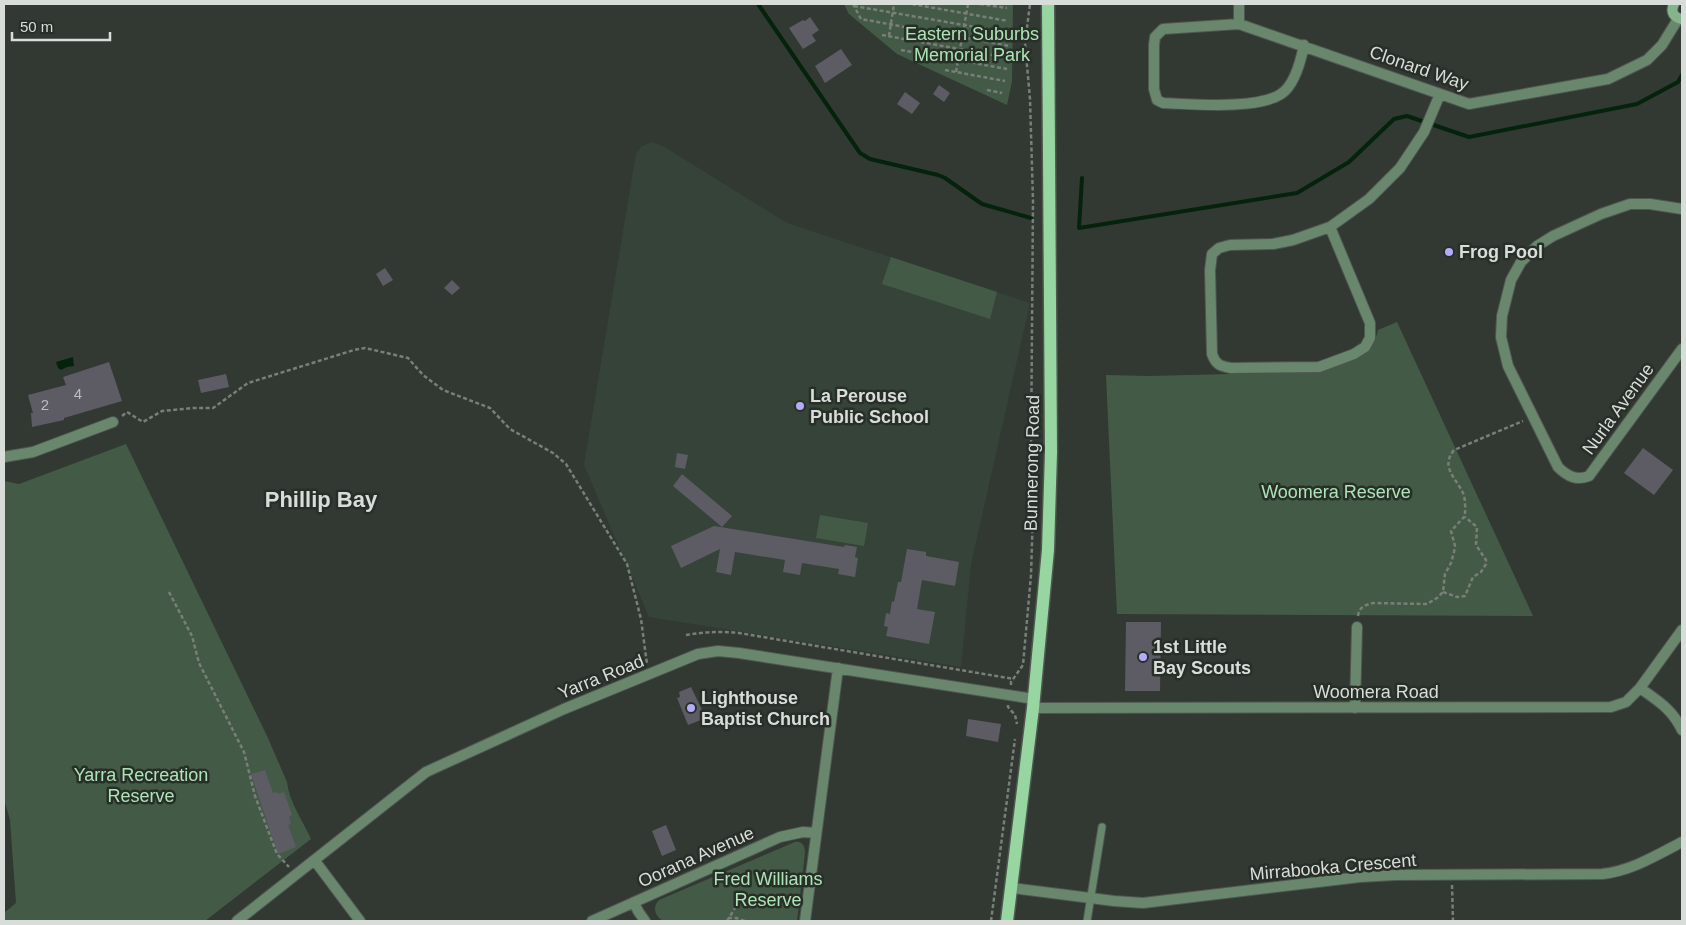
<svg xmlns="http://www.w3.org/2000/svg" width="1686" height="925" font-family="Helvetica,sans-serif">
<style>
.built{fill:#364338}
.green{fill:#435b46}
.water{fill:#05230c}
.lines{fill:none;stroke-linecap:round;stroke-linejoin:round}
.stream{stroke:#05230c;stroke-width:4}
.building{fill:#5d5c65}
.lane-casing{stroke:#505751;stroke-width:9}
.street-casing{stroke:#505751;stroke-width:12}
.secondary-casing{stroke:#505751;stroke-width:12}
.primary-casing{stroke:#505751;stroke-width:15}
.path{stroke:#797e79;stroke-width:2.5;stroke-dasharray:4 2.5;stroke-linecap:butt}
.lane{stroke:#69876d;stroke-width:7}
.street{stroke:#69876d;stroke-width:10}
.secondary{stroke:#83b48a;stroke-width:10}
.primary{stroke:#97d6a1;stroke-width:12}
.poi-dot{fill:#b5acf8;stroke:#282f29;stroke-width:2}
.labels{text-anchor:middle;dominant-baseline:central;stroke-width:5;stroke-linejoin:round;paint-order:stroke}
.number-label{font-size:15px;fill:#babdbc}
.park-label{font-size:18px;fill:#ade4b5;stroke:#282f29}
.street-label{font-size:18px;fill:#d9ddd9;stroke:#282f29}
.poi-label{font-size:18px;font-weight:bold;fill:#d9ddd9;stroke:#282f29;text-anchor:start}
.district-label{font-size:22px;font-weight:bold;fill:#d9ddd9;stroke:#282f29}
</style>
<rect width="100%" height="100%" fill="#323933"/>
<path class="built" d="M651,142L663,146L787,223L1030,303L971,564L961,667L649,617L584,465L636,154L641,147Z"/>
<path class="green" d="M844,4H1013L1012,81L1007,105L897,54L849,14Z
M891,257L997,292L990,319L882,284Z
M1397,322L1533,616L1117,614L1106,375L1149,376L1311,372L1367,350L1375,341L1378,330Z
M126,444L267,736L287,782C289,802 303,821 311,839L205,921H4V913L16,903L10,820L4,799V481L19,484Z
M820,515L868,523L864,546L816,538Z
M795,842C802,841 805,846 805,853L797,921H663C655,916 652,907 659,900Z"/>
<path class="water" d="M73,357L74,366L67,367L61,370L58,368L56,362Z"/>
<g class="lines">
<path class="stream" d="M758,4L860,153L870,159L938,175L945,178L982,204L1031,218
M1082,178L1079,228L1297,193L1349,162L1394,119L1407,116L1469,137L1637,104L1678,82L1682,75"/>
</g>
<path class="building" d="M810,17L819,30L812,35L816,41L803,49L789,28L803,20L805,21Z
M841,49L852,65L825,83L815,66Z
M939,85L950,93L944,102L933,94Z
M905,92L920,103L912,114L897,104Z
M385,268L393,280L383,286L376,274Z
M452,280L460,288L452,295L444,288Z
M109,362L122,401L64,418V420L32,427L31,413H33L28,395L66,385L63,377Z
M226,374L229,387L201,393L198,380Z
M1643,448L1673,470L1654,495L1624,473Z
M677,453L688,455L685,469L675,467Z
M682,474L732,516L722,527L673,486Z
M714,526L844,547L845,545L857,547L855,557L858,558L855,577L838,574L839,569L802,563L800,575L783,572L785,560L735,552L731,575L716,572L720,549L681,568L671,546Z
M907,549L926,552V556L959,562L955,586L922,580L917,609L935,612L929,644L886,636L888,627L884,626L886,613L890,614L892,601L894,602L898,582H901Z
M1126,622H1161L1160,691H1125Z
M691,687L706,718L688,725L677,698L680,697L679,692Z
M968,719L1001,724L998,742L966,736Z
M265,770L273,793L277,792L278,794L284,792L292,815L289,817L291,824L288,825L296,847L278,854L251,774Z
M666,825L676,850L662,856L652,831Z"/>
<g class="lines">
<g class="lane-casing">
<path id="lane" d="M1087,921L1102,827"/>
</g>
<g class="street-casing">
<path id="street" d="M1239,4V24
M1304,45C1301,60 1295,85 1281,94C1257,110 1192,104 1163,103L1157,100L1154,89V45L1155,37L1163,29L1239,24L1469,104L1608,79L1647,60L1662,45L1678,19
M1682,209L1650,204H1630L1601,214L1553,236L1537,246L1521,262L1511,280L1502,316L1501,337L1508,366L1558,467C1567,476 1576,481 1589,476L1682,349
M1330,227L1370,323V338L1365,347L1354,354L1319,367L1231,368C1220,366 1216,365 1212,354L1210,270L1212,254L1219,248L1230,245L1273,244L1293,240L1330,227L1369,199L1400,168L1424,132L1440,94
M4,457L33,452L113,422
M1640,688C1658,701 1672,709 1682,730
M1033,708L1611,707L1626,702L1640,688L1682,630
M1355,708L1357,627
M315,861L360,921
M1012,888L1114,901L1143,903L1360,877L1395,875L1602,874C1631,871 1657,855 1682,842
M634,902L638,911L645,921
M237,921L426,772L564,709L698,654L718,651L739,653L1034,699
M592,921L780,837L803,832L816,833
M805,921L838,668"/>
</g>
<g class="secondary-casing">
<path id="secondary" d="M1674,4C1670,12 1674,18 1682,19"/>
</g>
<g class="primary-casing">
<path id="primary" d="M1007,921L1033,708L1048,550L1051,452L1048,4"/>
</g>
<path class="path" d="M853,4L861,19L1010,46
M912,4L1008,21
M980,4L1007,8
M854,6L1010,33
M882,35L1009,58
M889,36L894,4
M901,50L1007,69
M945,70L1005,81
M956,72L968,4
M987,90L1002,93
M122,416L127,412L143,422L162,411L193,408H213L248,383L354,350L365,348L408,358L423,375L443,390L490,408L510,429L553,453L566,464L627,564L641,619L647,664
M169,592L192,636L199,663L244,752L255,796L277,854L289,867
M1443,592L1457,597L1465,596L1473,577L1481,572L1486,564V560L1476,545L1477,527L1465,517
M1358,616C1359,607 1365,605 1373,603L1427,604L1437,598L1443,592L1445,574L1451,563L1454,552L1455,546L1451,531L1465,516C1465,509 1466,500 1463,493C1456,478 1440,467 1454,450L1523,421
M686,635C704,632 721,631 739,633L1014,679
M1011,685V682L1023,665L1031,575L1033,511L1031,486L1028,481V473L1031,468V455L1033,201L1030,99L1025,43L1030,4
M1008,705V707L1015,715L1017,724
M1452,885L1453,921
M728,918H736L745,921
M727,921L740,900
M991,921L1015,739"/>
<use href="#lane" class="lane"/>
<use href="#street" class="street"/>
<use href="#secondary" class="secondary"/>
<use href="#primary" class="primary"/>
</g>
<g class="poi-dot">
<circle cx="1449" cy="252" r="5"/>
<circle cx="800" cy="406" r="5"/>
<circle cx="1143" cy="657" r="5"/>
<circle cx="691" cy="708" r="5"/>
</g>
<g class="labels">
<g class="number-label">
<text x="78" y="393">4</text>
<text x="45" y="404">2</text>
</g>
<g class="park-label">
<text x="972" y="34">Eastern Suburbs<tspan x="972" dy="21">Memorial Park</tspan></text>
<text x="1336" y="492">Woomera Reserve</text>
<text x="141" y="775">Yarra Recreation<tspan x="141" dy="21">Reserve</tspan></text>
<text x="768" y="879">Fred Williams<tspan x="768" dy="21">Reserve</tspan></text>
</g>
<g class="street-label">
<text transform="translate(1419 68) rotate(19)">Clonard Way</text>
<text transform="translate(1618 409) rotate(-54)">Nurla Avenue</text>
<text transform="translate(1032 463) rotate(-89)">Bunnerong Road</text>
<text transform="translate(601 677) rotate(-22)">Yarra Road</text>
<text x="1376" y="692">Woomera Road</text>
<text transform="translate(696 857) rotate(-24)">Oorana Avenue</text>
<text transform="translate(1333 867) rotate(-5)">Mirrabooka Crescent</text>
</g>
<g class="poi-label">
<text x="1459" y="252">Frog Pool</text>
<text x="810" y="396">La Perouse<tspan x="810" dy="21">Public School</tspan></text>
<text x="1153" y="647">1st Little<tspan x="1153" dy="21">Bay Scouts</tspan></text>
<text x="701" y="698">Lighthouse<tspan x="701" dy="21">Baptist Church</tspan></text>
</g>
<g class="district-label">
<text x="321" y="499">Phillip Bay</text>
</g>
</g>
<rect width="1686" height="925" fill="none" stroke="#d9ddd9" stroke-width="10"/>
<path d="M12 32v8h98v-8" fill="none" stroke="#d9ddd9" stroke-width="2.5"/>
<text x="20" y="32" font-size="15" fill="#d9ddd9" stroke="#282f29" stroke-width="4" paint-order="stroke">50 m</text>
</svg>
